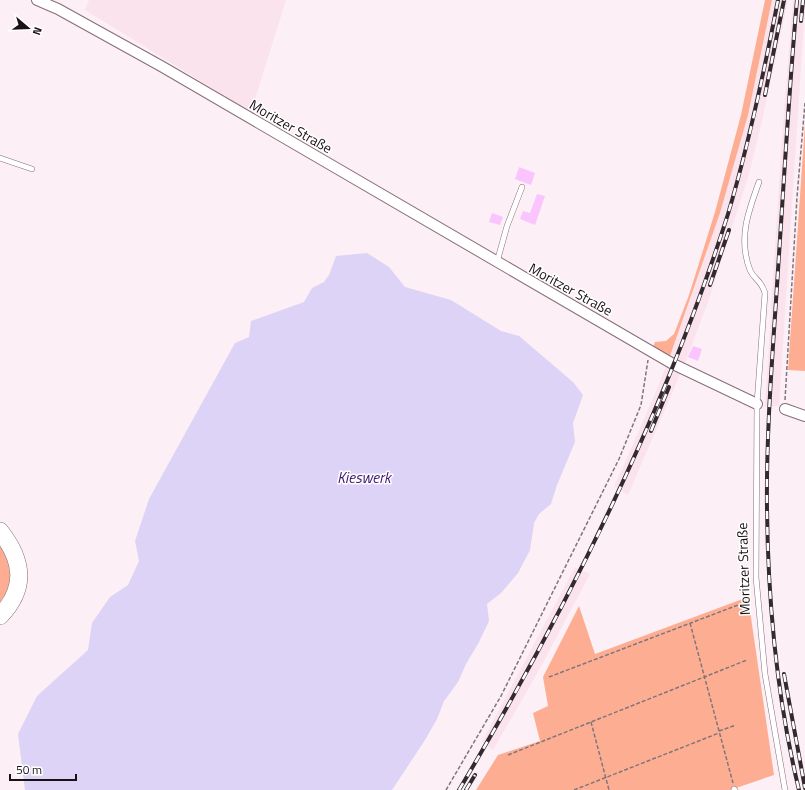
<svg xmlns="http://www.w3.org/2000/svg" width="805" height="790" font-family="'Titillium Web',sans-serif">
<style>
.built{fill:#fae3ed}
.green{fill:#fdae92}
.water{fill:#ddd3f6}
.building{fill:#fac4ff}
.lines{fill:none;stroke-linecap:round;stroke-linejoin:round}
.lane-casing{stroke:#876d79;stroke-width:6}
.street-casing{stroke:#876d79;stroke-width:12}
.highway-casing{stroke:#876d79;stroke-width:18}
.path{stroke:#80757b;stroke-width:1.5;stroke-dasharray:4 2;stroke-linecap:butt}
.lane{stroke:#fff;stroke-width:5}
.street{stroke:#fff;stroke-width:10}
.highway{stroke:#fff;stroke-width:17}
.rail-casing{stroke:#33292e;stroke-width:4}
.rail{stroke:#fff;stroke-width:2.5;stroke-dasharray:8;stroke-linecap:butt}
.labels{text-anchor:middle;dominant-baseline:central;stroke-width:3;stroke-linejoin:round;paint-order:stroke}
.street-label{font-size:14px;fill:#1a1015;stroke:#fff}
.water-label{font-size:15px;font-style:italic;fill:#3f1274;stroke:#fff}
</style>
<rect width="100%" height="100%" fill="#fceff5"/>
<path class="built" d="M89,0H286L251,112L85,10Z
M772,0H788L762,121L749,174L708,302L685,363L628,495L614,487L649,408L670,357L720,213L748,115Z
M793,0H805V5L779,406H765L782,139Z
M575,567L590,574L538,672L493,750L482,742Z"/>
<path class="green" d="M765,0H772L748,115L720,213L670,356L653,347L655,342L666,341L674,334L689,295L715,212L741,115Z
M805,123V371L788,370Z
M0,540L5,546L13,581L0,607Z
M748,597L774,775L730,790H476L498,755L540,741L533,713L548,706L543,677L579,606L595,654Z"/>
<path class="water" d="M367,253L389,267L405,287L451,300L501,331L519,336L573,382L583,395L573,423L575,442L557,485L551,504L539,514L534,523L530,550L518,573L501,593L487,604L489,621L479,642L466,664L458,682L444,701L437,719L425,740L392,790H25L18,734L37,696L88,650L92,623L110,597L128,585L139,561L135,541L149,499L235,343L249,337L251,321L304,302L312,288L324,282L329,275L336,256Z"/>
<path class="building" d="M519,167L535,173L531,185L515,179Z
M537,194L545,196L535,225L520,219L523,211L530,213Z
M492,213L503,217L500,225L489,222Z
M693,346L702,349L698,361L688,357Z"/>
<g class="lines">
<g class="lane-casing">
<path id="lane" d="M0,158L32,169
M759,182C748,212 738,239 750,270C754,280 761,279 765,293L757,404L756,577L765,674L785,790
M497,262L507,226L522,187
M734,789L735,790"/>
</g>
<g class="street-casing">
<path id="street" d="M37,0L58,9L161,66L673,364L757,404
M785,409L805,416"/>
</g>
<g class="highway-casing">
<path id="highway" d="M0,531C23,560 27,588 0,616"/>
</g>
<path class="path" d="M785,400L797,197L805,103
M690,623L733,783
M549,677L738,605
M591,722L609,790
M719,731L736,725
M508,755L747,660
M446,790L501,696L619,459L641,405L648,360
M574,790L719,733"/>
<use href="#lane" class="lane"/>
<use href="#street" class="street"/>
<use href="#highway" class="highway"/>
<g class="rail-casing">
<path id="rail" d="M797,0C789,90 784,180 778,270C773,350 766,430 767,509C768,603 777,699 799,790
M801,21L803,0
M765,95L784,0
M710,285L729,230
M651,431L669,387
M784,674L805,788
M459,790C567,609 664,415 728,214C749,144 764,72 778,0
M466,790L475,775"/>
</g>
<use href="#rail" class="rail"/>
</g>
<g class="labels">
<g class="street-label">
<text transform="translate(291 126) rotate(30)">Moritzer Straße</text>
<text transform="translate(571 289) rotate(29)">Moritzer Straße</text>
<text transform="translate(743 569) rotate(-92)">Moritzer Straße</text>
</g>
<g class="water-label">
<text x="364" y="477">Kieswerk</text>
</g>
</g>
<g transform="translate(28 28) rotate(109)" stroke="#ffffff" stroke-width="3" paint-order="stroke">
<path d="M0-3L7 15L0 10L-7 15Z" fill="#1a1015"/>
<text y="-6" font-size="11" font-weight="bold" text-anchor="middle" fill="#1a1015">N</text>
</g>
<path d="M10 774v6h66v-6" fill="none" stroke="#1a1015" stroke-width="2"/>
<text x="16" y="774" font-size="12" fill="#1a1015" stroke="#ffffff" stroke-width="3" paint-order="stroke">50 m</text>
</svg>
